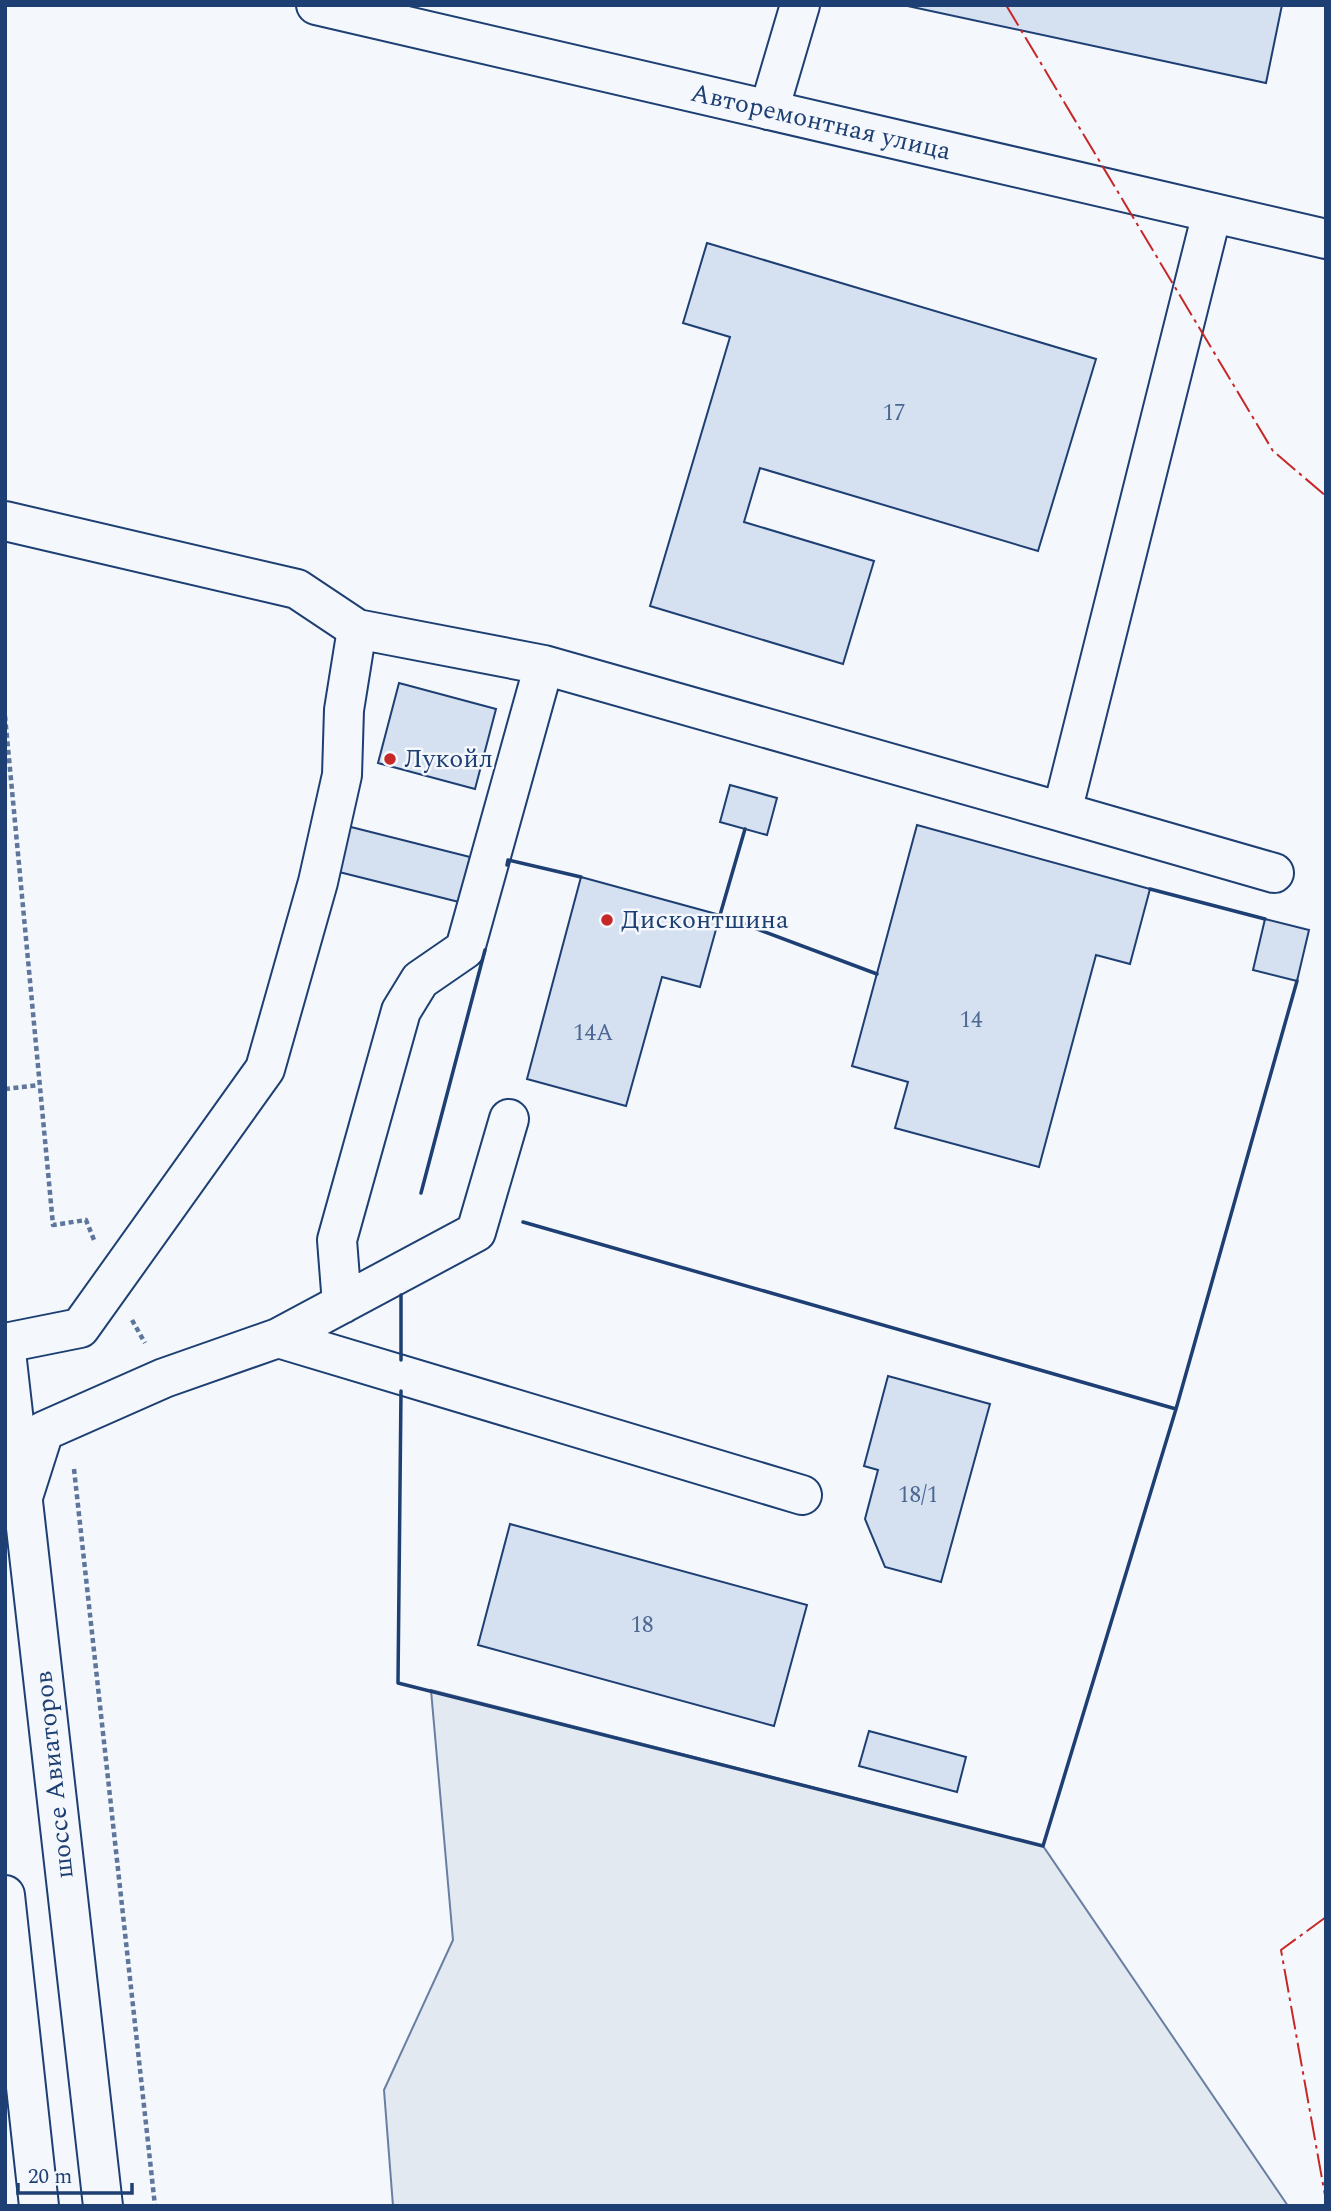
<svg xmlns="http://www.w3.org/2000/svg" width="1331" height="2211" font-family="Spectral,serif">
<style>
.green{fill:#e3e9f0;stroke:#687fa3;stroke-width:2}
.building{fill:#d5e0f0;stroke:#1d3f73;stroke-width:2}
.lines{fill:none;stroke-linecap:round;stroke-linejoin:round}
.minor-casing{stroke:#1d3f73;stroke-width:42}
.major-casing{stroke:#1d3f73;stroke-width:42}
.path{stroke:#5e769c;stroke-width:4.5;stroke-dasharray:5 3.5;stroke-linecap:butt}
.minor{stroke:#f4f7fb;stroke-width:38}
.major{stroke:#f4f7fb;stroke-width:38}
.wall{stroke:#1d3f73;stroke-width:3.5}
.power{stroke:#c62828;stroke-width:2;stroke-dasharray:24 5 3.5 5;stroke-linecap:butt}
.poi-dot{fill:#c62828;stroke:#f4f7fb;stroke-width:2.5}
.labels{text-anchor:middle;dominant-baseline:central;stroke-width:5;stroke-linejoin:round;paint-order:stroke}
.number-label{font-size:23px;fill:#4b6792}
.street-label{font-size:26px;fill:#1d3f73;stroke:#f4f7fb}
.poi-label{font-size:26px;fill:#1d3f73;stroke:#f4f7fb;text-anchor:start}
</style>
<rect width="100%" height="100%" fill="#f4f7fb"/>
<path class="green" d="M431,1690L1043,1846L1288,2206H393L384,2090L453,1940Z"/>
<path class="building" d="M903,5H1282L1266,83Z
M707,243L1096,359L1038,551L760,468L744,522L874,561L843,664L650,606L730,337L683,323Z
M399,683L496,709L475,789L378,763Z
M730,785L777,798L767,835L720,822Z
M917,825L1150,889L1130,964L1096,955L1039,1167L895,1128L908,1082L852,1066Z
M347,826L470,857L459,902L335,871Z
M581,877L720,915L700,987L662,977L626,1106L527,1079Z
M1265,919L1309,930L1297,981L1253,970Z
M888,1376L990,1404L941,1582L885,1567L865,1519L878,1470L864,1466Z
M510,1524L807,1605L774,1726L478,1645Z
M869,1731L966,1757L957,1792L859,1766Z"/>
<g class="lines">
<g class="minor-casing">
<path id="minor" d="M769,110L800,5
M5,521L297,589L357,629L344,710L342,775L318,882L265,1069L80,1328L5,1343
M357,629L544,665L1062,812L1212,213
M1062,812L1274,873
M342,1304L337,1240L401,1011L420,980L465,949L544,665
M278,1338L476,1232L509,1119
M23,1497L44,1431L164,1378L278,1338L802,1495"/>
</g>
<g class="major-casing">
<path id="major" d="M316,5L1326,239
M5,1343L103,2206
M5,1895L39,2206"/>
</g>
<path class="path" d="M5,716L53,1225L86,1220L94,1240
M5,1089L39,1085
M132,1320L145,1343
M74,1469L155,2206"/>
<use href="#minor" class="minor"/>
<use href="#major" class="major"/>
<path class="wall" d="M745,829L720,915L877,974
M507,865L508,860L581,877
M1150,889L1265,919
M421,1193L485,950
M401,1360V1295
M401,1391L398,1683L1043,1846L1176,1409L523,1222
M1176,1409L1297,981"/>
<path class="power" d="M1006,5L1273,451L1326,496
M1326,1917L1281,1950L1326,2201"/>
</g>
<g class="poi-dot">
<circle cx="390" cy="759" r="7"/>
<circle cx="607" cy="920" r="7"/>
</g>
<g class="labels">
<g class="number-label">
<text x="894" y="413">17</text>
<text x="971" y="1020">14</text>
<text x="593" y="1033">14А</text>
<text x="918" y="1495">18/1</text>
<text x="642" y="1625">18</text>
</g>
<g class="street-label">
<text transform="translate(821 122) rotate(13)">Авторемонтная улица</text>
<text transform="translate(54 1775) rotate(-96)">шоссе Авиаторов</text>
</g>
<g class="poi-label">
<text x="404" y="759">Лукойл</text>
<text x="621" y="920">Дисконтшина</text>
</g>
</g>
<rect width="1331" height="2211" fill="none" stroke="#1d3f73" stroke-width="14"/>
<path d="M18 2183v10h114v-10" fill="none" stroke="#1d3f73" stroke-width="3.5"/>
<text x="28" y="2183" font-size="21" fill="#1d3f73" stroke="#f4f7fb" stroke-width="5" paint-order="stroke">20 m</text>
</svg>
